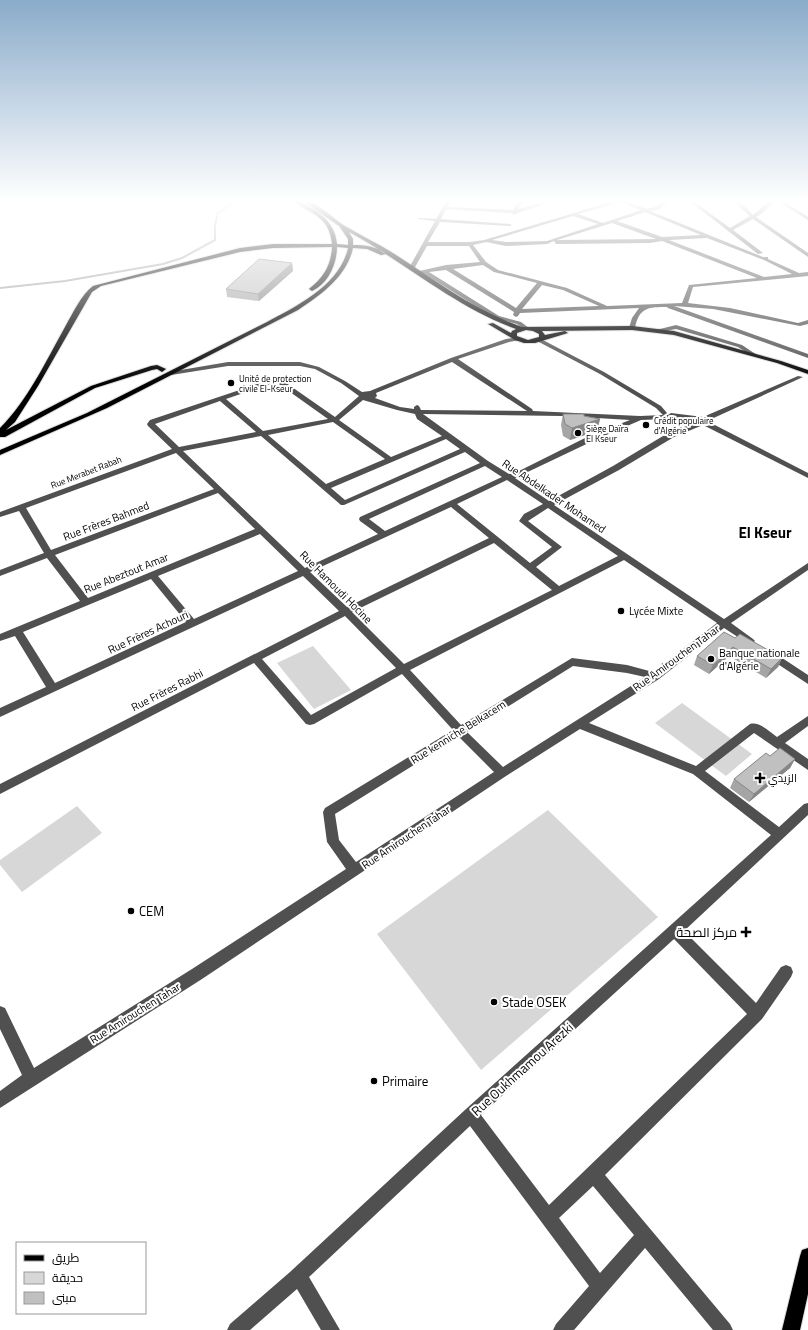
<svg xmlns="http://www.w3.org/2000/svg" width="808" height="1330" font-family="'Titillium Web',Cairo,sans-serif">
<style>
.green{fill:#d7d7d7}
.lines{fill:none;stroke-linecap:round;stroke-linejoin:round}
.stream{stroke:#9e9e9e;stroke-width:2}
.major-casing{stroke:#dbdbdb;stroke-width:2}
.minor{fill:#505050;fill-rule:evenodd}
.major{fill:#000;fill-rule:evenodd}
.wall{fill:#a5a5a5}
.shaded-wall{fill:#868686}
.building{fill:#c0c0c0;stroke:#868686}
.poi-dot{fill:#000;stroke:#fff;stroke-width:1.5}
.labels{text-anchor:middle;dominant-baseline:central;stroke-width:4;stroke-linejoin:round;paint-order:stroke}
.far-poi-label{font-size:9px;fill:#000;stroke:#fff;text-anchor:start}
.far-street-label{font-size:9px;fill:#000;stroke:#fff}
.street-label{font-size:11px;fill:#000;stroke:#fff}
.poi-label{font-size:11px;fill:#000;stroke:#fff;text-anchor:start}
.near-poi-label{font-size:13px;fill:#000;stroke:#fff;text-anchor:start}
.near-street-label{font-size:13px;fill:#000;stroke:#fff}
.district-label{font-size:15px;font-weight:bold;fill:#000;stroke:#fff}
</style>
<rect width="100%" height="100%" fill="#fff"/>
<path class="green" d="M313,646L351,690L314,709L277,663Z
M682,703L752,754L726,776L655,723Z
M77,806L102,833L22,892L0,865V860Z
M548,810L658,917L481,1070L377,934Z"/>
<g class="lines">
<path class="stream" d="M0,288L65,281L163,264L182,258L215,240V225L218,213L231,204L254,200"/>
<g class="major-casing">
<path id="major" d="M292,200H296C316,210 335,220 337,244L348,245V239L339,226L301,200C316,200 333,219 345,226C360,235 377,243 393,253C435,280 474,310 522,327L632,326L674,331L781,361L808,370V374L777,363L674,335L632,330L542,331L545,335L565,331L568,333L535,343H524L515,340L488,324L493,323L511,333L512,331L516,329C455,307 406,263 349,232L353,239V245C365,245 376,246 386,254L381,255L367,249L353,248C347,276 321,295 298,310L107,408L0,455V450L87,413L267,322C297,306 340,285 348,248L337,247C337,264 328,284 312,291L309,289L310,288C324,277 331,265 332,247L273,248L240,252L101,286L92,292L38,386L15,422L6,430L91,386L151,366L157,365L166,369L162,372L157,369L152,370L95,388L5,437H0V428C28,400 46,361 65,327C73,313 81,295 93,286L240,248L273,244H332C329,215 311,215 292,200ZM526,330L533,331L539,334V337L528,340L517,336V333Z
M808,1248V1294L800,1330H782L800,1256L802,1250Z"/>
</g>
<path class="minor" d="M447,200H451L448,207L513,210L517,203L486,200H523L519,209L552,200H557L517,213L514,215L512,213L446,209L441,219L510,224L512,225L510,226L440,222L428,242H470L484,240L617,200C639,200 643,219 665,200H669L660,209L650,211L763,257H768V259L799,273L808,272V276L693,287L688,303L730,308L798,323L808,320V324L800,326L713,309L674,306L808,354V358L668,308L667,307C649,307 639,307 635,328L632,330L629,328L632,318L639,308L520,313L518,316L516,317L513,315L514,312L446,270L429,272L499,316L521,322L529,328L524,329L517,324L495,318L423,273L418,274L415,272L446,265L480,262L469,246H427L414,269L409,268L435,221L417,219L419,218L436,219ZM620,202L641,210L603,223L578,214ZM645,212L701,235L662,237L617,221ZM573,216L598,224L547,241L506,242L492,240ZM612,223L656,239L557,240ZM707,238L764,260L792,274L764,277L669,240ZM554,241L556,244L650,243L662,241L757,278L689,285L682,303L607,306L567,288L498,270L486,262L473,245L486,242L506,246L547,244ZM483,265L494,272L537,283L516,308L453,269ZM542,285L563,290L599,306L522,309Z
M688,200H692L730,228L750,216L731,200C741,200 747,209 753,215L769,201L781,200L808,217V220L778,201C769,204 765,213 756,217L808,253V257L753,219L733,230L763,253L758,254Z
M676,325L742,345L757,355L752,356L738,347L676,329L659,332L656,330Z
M518,337L520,338V340L509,342L458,359L532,409L533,411L640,416L663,415L656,408L600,374L537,341V339L539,338L604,372L661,406L667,413L664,415H668L671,413L703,417L798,376L803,377L707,421L808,473V478L703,425L674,437L619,470L554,505L724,619L808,563V570L731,623L753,639L755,641L753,643H747L724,628L659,679L589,723L696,766L750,724C759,721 770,732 777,737L808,716V726L785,743L808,759V770L754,733L705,771L779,827L804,804L808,803V815L684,931L756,1003L781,967L786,965L791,967L793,972L791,977L762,1019L605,1175L730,1324L733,1330H713L645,1248L574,1330H553L556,1324L589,1286L470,1126L309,1277L340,1330H321L297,1289L250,1330H227L230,1324L290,1272L466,1109L771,835L693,774L580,729L506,776L202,979L0,1108V1091L22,1075L0,1029V1006L5,1008L34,1068L192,969L346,869L327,842L323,812L325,808L453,730L402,674L314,724L310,725L306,724L254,663L0,794V784L339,611L303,576L0,717V708L46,687L15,636L0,641V634L80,601L47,558L0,576V570L44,553L19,511L0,517V512L172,449L148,426L147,424L150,420L275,378H279L335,417L359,396L341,383L315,369L300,366H228L171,375L168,373L169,372L228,362H300L319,367L345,381L362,392L370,391L451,358L506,339ZM452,362L527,411L421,410L419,406L417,405L414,407V409L400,407L375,398L377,396L376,393ZM276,382L328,419L263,431L226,399ZM363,400L397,410L415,414L417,419L442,436L391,457L339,420ZM220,401L256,432L179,447L155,424ZM423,414L563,416L630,420L591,435L515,473L509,474L488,461ZM669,417L700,421L668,433L613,466L549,501L515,478L597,439L641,420L666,419ZM333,422L385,459L326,484L268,435ZM261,436L341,505H344L465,452L480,463L360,517L359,519L360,521L378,534L305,568L183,451ZM446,439L460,449L345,500L331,488ZM176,453L214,489L51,550L26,508ZM485,466L502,477L385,531L369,519ZM507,480L543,504L524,514L519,521L552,547L530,563L457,504ZM218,493L255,529L88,598L55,555ZM451,507L489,538L347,607L310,572ZM548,508L618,556L559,586L536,567L562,547L528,521ZM260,534L298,571L194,619L158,576ZM494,543L552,590L404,664L352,612ZM624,560L717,623L653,672L627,665L572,658L461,725L410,670ZM151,579L186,622L55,683L23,632ZM345,616L396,668L311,715L262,659ZM573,666L627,673L645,677L503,767L467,732ZM459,737L494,772L356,862L339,840L335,814ZM674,939L747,1014L549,1205L481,1115ZM593,1186L634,1235L600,1273L559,1218Z
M770,650L808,675V684L767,657L765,654L767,651Z"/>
<use href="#major" class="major"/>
</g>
<path class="wall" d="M292,263L293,271L259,301L227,297L226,289Z
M563,414L584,416L600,419L597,431L570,440L563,436L561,425Z
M735,638L782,658L778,667L766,678L729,656L709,674L694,665L697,656Z
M770,756L795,759L790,768L749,802L730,788L734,779Z"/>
<path class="shaded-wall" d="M292,263L293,271L259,301L258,294Z
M600,419L597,431L570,440L572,428Z
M733,647L729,656L709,674L713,665Z
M782,658L778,667L766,678L771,669Z
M795,759L790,768L749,802L754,794Z"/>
<path class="building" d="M259,259L292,263L258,294L226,289Z
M563,414H584V416L600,419L572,428L565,424Z
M724,632L735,638L740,634L782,658L771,669L733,647L713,665L697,656Z
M780,748L795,759L754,794L734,779L766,753L770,756Z"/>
<linearGradient id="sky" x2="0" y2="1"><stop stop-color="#8aabca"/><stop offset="0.52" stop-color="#fff"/><stop offset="1" stop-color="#fff" stop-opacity="0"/></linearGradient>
<rect width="808" height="386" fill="url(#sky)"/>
<g class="poi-dot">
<circle cx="231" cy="383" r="4"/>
<circle cx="646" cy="425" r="4"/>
<circle cx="578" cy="433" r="4"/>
<circle cx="621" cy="611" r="4"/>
<circle cx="711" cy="659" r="4"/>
<path d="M758 772h4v4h4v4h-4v4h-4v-4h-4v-4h4z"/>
<circle cx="131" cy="911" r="4"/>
<path d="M744 926h4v4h4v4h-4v4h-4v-4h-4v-4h4z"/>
<circle cx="494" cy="1002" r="4"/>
<circle cx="374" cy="1081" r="4"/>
</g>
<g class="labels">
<g class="far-poi-label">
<text x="239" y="378">Unité de protection<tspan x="239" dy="10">civile El-Kseur</tspan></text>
<text x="654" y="420">Crédit populaire<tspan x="654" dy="10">d'Algérie</tspan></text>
<text x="586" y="428">Siège Daïra<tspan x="586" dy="10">El Kseur</tspan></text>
</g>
<g class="far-street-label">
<text transform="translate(86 472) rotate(-21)">Rue Merabet Rabah</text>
</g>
<g class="street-label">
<text transform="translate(554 496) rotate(34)">Rue Abdelkader Mohamed</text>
<text transform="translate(106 521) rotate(-21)">Rue Frères Bahmed</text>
<text transform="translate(126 573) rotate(-22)">Rue Abeztout Amar</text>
<text transform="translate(336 587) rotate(45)">Rue Hamoudi Hocine</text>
<text transform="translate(148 632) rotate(-25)">Rue Frères Achouri</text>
<text transform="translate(676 658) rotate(-36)">Rue Amirouchen Tahar</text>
<text transform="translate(167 690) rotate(-27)">Rue Frères Rabhi</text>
<text transform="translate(458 732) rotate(-32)">Rue kenniche Belkacem</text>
<text transform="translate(406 837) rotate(-34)">Rue Amirouchen Tahar</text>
<text transform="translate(135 1013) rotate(-32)">Rue Amirouchen Tahar</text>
</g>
<g class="poi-label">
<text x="629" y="611">Lycée Mixte</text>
<text x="719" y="653">Banque nationale<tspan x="719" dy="13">d'Algérie</tspan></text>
<text x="768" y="778">الزيدي</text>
</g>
<g class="near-poi-label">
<text x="139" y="911">CEM</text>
<text x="737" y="932" text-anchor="end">مركز الصحة</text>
<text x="502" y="1002">Stade OSEK</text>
<text x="382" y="1081">Primaire</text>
</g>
<g class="near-street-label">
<text transform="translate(522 1069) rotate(-42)">Rue Oukhmamou Arezki</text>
</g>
<g class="district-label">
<text x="765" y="532">El Kseur</text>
</g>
</g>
<rect x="16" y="1242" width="130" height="72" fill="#ffffff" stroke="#999999"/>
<rect x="24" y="1255" width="20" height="6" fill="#000000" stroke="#999999"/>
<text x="52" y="1262" font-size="12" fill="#000000">طريق</text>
<rect x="24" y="1272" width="20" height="12" fill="#d7d7d7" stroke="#999999"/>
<text x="52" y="1282" font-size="12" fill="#000000">حديقة</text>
<rect x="24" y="1292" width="20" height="12" fill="#c0c0c0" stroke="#999999"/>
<text x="52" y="1302" font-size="12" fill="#000000">مبنى</text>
</svg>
